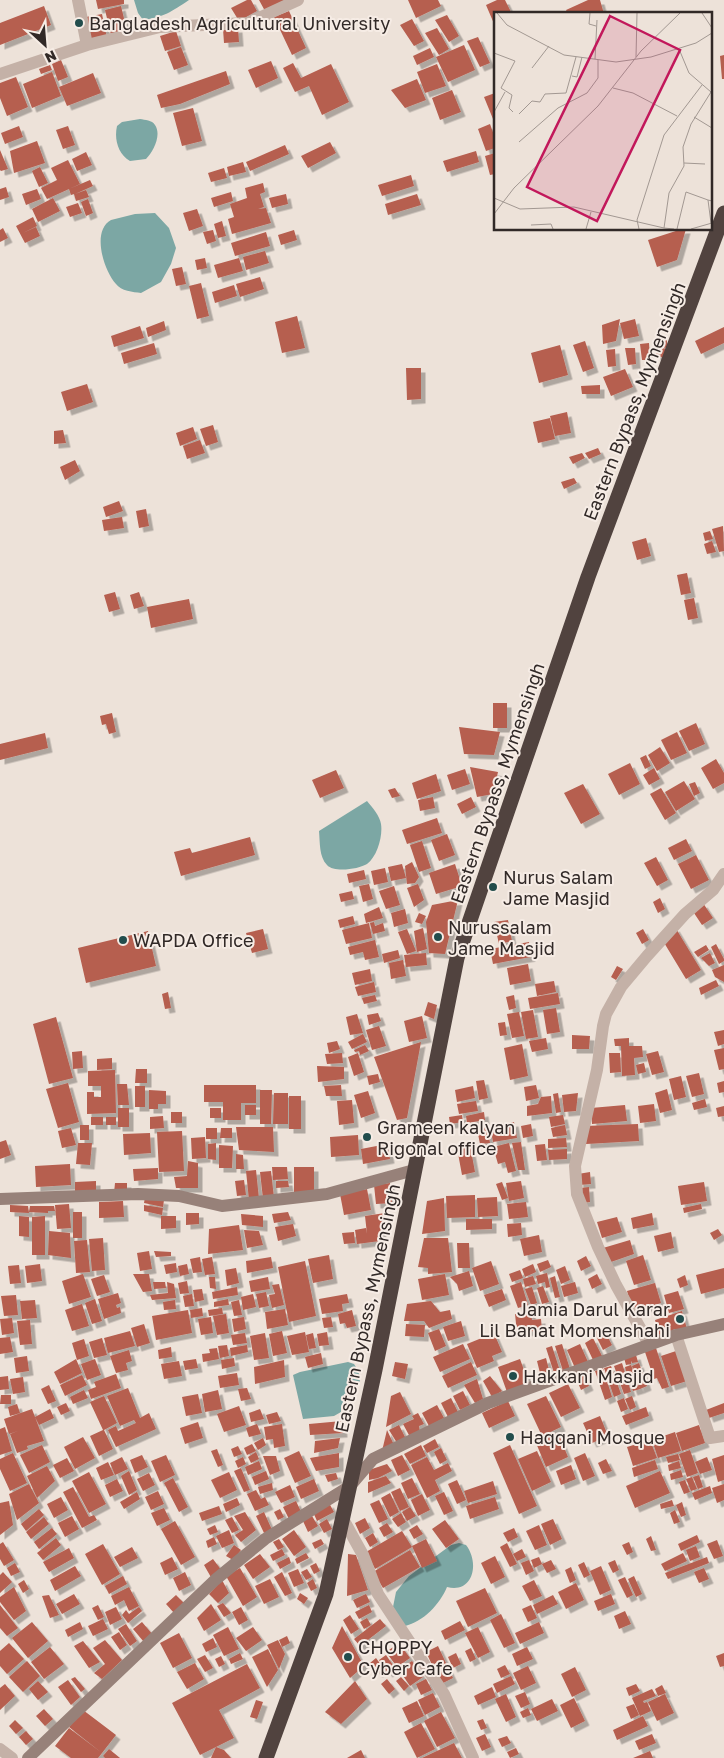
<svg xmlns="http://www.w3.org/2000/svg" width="724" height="1758" font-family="'Golos Text',sans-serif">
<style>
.water{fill:#7ca7a4}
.building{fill:#b65e4f;filter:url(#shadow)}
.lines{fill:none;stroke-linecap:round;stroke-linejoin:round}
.street{stroke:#c4b1a7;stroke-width:12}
.secondary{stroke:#978179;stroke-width:12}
.highway{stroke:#51433f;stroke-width:15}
.poi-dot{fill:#224d4c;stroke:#f6ece5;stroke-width:2}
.labels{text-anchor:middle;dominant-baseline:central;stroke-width:4;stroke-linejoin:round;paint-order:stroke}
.poi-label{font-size:18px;fill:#312927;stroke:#f6ece5;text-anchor:start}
.street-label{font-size:18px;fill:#312927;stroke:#f6ece5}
.inset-road{fill:none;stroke:#a29892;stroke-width:1}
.view{fill:#c2185b;fill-opacity:0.15;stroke:#c2185b;stroke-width:2.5}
.inset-edge{fill:none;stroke:#312927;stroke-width:2.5}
</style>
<defs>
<filter id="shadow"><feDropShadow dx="4.5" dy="4.5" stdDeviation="0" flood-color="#0004"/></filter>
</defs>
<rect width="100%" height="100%" fill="#ede2d9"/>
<path class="water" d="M134,0H189C171,12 164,17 143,20L138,13Z
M140,119C145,120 152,120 155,125C162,135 153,152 146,159L130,161C118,154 114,139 117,126L122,122Z
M155,213L169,228L176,248L171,264L161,282L141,293C133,292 121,291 116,284C104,271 91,231 111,220L135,214Z
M367,801C372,807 380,816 381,824C383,836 377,857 367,864C359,869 334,873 327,865C319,857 320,842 319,831Z
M348,1362L354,1364C373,1392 340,1389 341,1412L334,1416L303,1419L293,1375L300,1372Z
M459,1543L466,1545C480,1563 473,1594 447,1587C440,1604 423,1622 405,1626L393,1607L396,1592L409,1576L451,1545Z"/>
<path class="building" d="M96,0H124V4L98,9Z
M247,0H251L257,11L239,21L231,8Z
M259,0H287L265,11Z
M408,0H438L441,6L416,18Z
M497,0H505L512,14H495V26L486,5Z
M588,0H600L604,14H568L566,10Z
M44,6L51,25L0,45V23Z
M121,6L127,31L111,35L105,10Z
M289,11L306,48L292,55L274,17Z
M102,14L107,38L90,41L86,17Z
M447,15L459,36L449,42L435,20Z
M412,19L424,41L414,46L400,25Z
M238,28L239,42L224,43L223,29Z
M437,28L449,49L439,55L425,33Z
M176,31L181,46L165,51L160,36Z
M478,37L490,63L480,67L467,41Z
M464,45L475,70L448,82L436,57Z
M181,47L188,65L174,70L167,52Z
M430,48L434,57L417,65L413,56Z
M724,55V79H722L720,56Z
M61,60L68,77L58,81L52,64Z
M271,61L278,78L256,88L248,70Z
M293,63L301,78L331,64L349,102L322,115L309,86L295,92L283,68Z
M437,64L446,86L425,93L417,72Z
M50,65L52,70L41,74L39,69Z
M226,71L230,84L180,104L161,108L157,95Z
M52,72L61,96L32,108L23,84Z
M93,73L101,93L67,106L59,87Z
M16,77L28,107L7,116L0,98V83Z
M417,79L426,100L405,108L391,90Z
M452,90L461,112L440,120L432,98Z
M495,93V118L493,119L484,97Z
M193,108L202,141L182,146L173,113Z
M490,124L495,138V148L486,151L478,129Z
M19,126L23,137L5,144L1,133Z
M68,126L75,145L63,149L56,130Z
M37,141L45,163L14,173L10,151Z
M330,142L336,153L308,168L301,156Z
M285,145L289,154L250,171L246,162Z
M0,150L8,169L1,171L0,170Z
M476,151L479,162L447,172L443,161Z
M86,152L92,165L77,171L72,159Z
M495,153V174L490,175L485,156Z
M68,160L80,184L47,199L41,188L57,180L51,168Z
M243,162L246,172L229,176L227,167Z
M40,167L48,183L39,187L32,171Z
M224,168L227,178L211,182L208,173Z
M411,175L414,186L382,196L378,185Z
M90,180L93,186L75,194L86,190L89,197L76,201L74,194L71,195L69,189Z
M263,183L265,192L260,194L264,207L258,209L266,208L271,223L232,234L228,219L234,217L230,204L247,198L245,188Z
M6,187L9,197L0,200V189Z
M37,189L41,199L26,205L22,194Z
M231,192L233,201L214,207L211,198Z
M286,194L288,204L272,208L269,198Z
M417,194L421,205L388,215L385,204Z
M53,198L60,211L38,222L32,209Z
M88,199L93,213L86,216L81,202Z
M78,203L82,213L70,217L66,207Z
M197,209L203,226L189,231L183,213Z
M33,217L37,226L23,233L36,227L40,236L25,243L16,226Z
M222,221L226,236L218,238L214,224Z
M3,228L8,238L0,242V230Z
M682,229H686L677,260L657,267L648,240Z
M213,230L216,241L207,244L203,232Z
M294,230L297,240L281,245L278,235Z
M266,232L270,246L235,256L231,243Z
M265,251L269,263L246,270L243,257Z
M205,258L207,268L197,270L195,260Z
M239,258L243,271L218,278L214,265Z
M182,267L186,284L176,286L172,269Z
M260,277L264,289L240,297L236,284Z
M201,283L209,316L197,319L189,286Z
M234,285L237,296L215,303L212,292Z
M297,316L305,348L282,353L275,322Z
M620,319L616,341L603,344L602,325Z
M635,319L639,336L624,339L620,323Z
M164,321L166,330L148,337L146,328Z
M140,326L144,338L114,347L111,336Z
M724,327V343L701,354L695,341Z
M656,337L667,340V348L656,346Z
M585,341L594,368L583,372L573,345Z
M154,343L157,354L124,364L121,353Z
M649,343L650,360H642L640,344Z
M560,345L568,375L539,383L531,353Z
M656,347L667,349L666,358L656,356Z
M625,348H635L636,364L628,365Z
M615,349L616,366L608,367L606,350Z
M406,368H421V399L407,400Z
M625,369L633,387L611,396L603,377Z
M87,384L93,402L67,411L61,392Z
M600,385V394H582L581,386Z
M567,412L571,433L555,436L550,416Z
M550,418L555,439L538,443L533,422Z
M213,425L218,442L206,446L200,429Z
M193,427L197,439L180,446L176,433Z
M63,430L66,443L54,444V431Z
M200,440L205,453L187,459L183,446Z
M598,448L601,454L589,459L585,453Z
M582,453L585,458L573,464L569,457Z
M75,460L80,471L65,480L60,467Z
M574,478L577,483L564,489L561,482Z
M119,501L123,511L106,517L103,507Z
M146,509L149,526L139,528L136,511Z
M122,517L124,528L104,531L102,520Z
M723,526L724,551L719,552L712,529Z
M710,531L713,539L705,541L703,533Z
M646,538L651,556L637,560L632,542Z
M712,541L716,552L707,554L704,544Z
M687,573L691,593L681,595L677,575Z
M115,592L120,609L109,612L104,595Z
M139,592L144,606L134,609L130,595Z
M694,598L698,618L688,620L684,600Z
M189,599L193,619L151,628L147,607Z
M493,703H507V728H493Z
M112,713L116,732L109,734L106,724L102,725L100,716Z
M696,723L705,744L689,751L679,731Z
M459,727L500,732L494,755L464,754Z
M677,732L687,753L671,760L661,740Z
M45,733L48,748L0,760V744Z
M660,747L670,763L657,771L648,755Z
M646,755L651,766L645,769L640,758Z
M716,759L724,773V783L713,789L701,768Z
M630,763L640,784L619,795L608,774Z
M470,767L498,772L493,794L477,797Z
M654,768L660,779L649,785L643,775Z
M465,769L470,784L452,790L447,775Z
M336,770L344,788L320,798L312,780Z
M436,774L441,791L417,799L412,783Z
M684,781L695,799L676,811L665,792Z
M695,782L700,793L694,796L689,784Z
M583,784L600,814L581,824L564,793Z
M395,788L400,796L392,798L388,790Z
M661,788L676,813L665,820L650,794Z
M433,797L435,808L420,811L418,800Z
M471,797L476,807L462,814L457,804Z
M437,818L442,833L407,844L402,830Z
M447,834L455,855L439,861L431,840Z
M250,837L255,855L181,876L174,852L190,848L192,853Z
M686,839L692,851L674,860L668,848Z
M422,841L431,868L419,872L410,845Z
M696,855L709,880L691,889L678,864Z
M656,857L668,880L657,886L644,863Z
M412,862L419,877L415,883L407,884L405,866Z
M402,864L406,878L391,881L388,867Z
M455,864L462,886L436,894L429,873Z
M385,868L388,882L374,885L371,871Z
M364,870L366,879L349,883L347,874Z
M369,884L373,899L363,902L359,886Z
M418,884L424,900L414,907L407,888Z
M394,886L400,905L386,909L379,891Z
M352,891L354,899L341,902L339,894Z
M660,898L665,909L658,913L653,902Z
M458,900L445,954L429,953L426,922L432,905Z
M703,903L713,918L702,925L692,910Z
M379,907L383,918L366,923L364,914Z
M405,909L408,923L394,927L391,913Z
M419,913L426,916L422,924L415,922Z
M353,916L355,924L340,928L338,920Z
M508,920L512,941L499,944L494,922Z
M374,922L375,926L383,923L385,931L373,934L370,923Z
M369,923L372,938L346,944L342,930Z
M675,927L701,970L686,979L660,936Z
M423,928L427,949L417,952L414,931Z
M263,929L268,949L252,953L246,933Z
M407,929L416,951L407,954L398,932Z
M643,929L649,940L642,944L636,933Z
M148,931L156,966L86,983L78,948Z
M375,940L379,957L365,960L363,952L350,955L348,947Z
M529,942L531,957L493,964L490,949Z
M716,944L724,959V961L719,964L711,947Z
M706,945L709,950L698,957L694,952Z
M398,950L400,958L384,963L382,954Z
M426,953L427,965L406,967L404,955Z
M710,953L715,963L709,966L701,958Z
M403,960L406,976L391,979L389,963Z
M528,964L531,981L510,985L507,968Z
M724,965V982L715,977L712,970Z
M617,966L623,969L616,980L611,977Z
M370,969L372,981L355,985L352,973Z
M716,980L719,986L701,995L699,988Z
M554,981L556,992L537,996L535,984Z
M374,982L376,992L358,996L355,987Z
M168,992L171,1008L165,1009L162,994Z
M558,993L560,1004L530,1009L528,998Z
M375,995L377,1001L364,1004L362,998Z
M514,995L516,1008L509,1010L506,997Z
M428,1002L437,1005L434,1019L424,1015Z
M556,1008L560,1032L547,1034L543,1010Z
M533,1010L538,1037L526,1039L521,1012Z
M519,1012L524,1036L512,1038L507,1014Z
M378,1013L381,1021L369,1025L367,1015Z
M357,1014L363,1033L350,1035L346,1017Z
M422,1016L427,1038L409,1042L404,1021Z
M56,1017L73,1078L49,1084L33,1024Z
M505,1022L507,1035L500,1036L498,1023Z
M379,1026L386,1046L372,1050L366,1030Z
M724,1030V1044L718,1046L714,1032Z
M363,1034L367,1042L352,1049L348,1042Z
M572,1035L590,1036L589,1049H572Z
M546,1038L548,1049L532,1052L529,1041Z
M629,1038V1046H642L643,1057L634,1058L635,1075L622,1076L621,1046H615L614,1039Z
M337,1041L340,1049L329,1053L327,1043Z
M421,1042L407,1118L397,1120L374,1057Z
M522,1044L528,1076L510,1080L504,1048Z
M365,1045L369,1051L360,1055L359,1051L355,1052L354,1050Z
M724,1048V1069L719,1070L714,1050Z
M82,1051L83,1068L73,1069L72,1052Z
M658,1051L664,1072L652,1075L646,1054Z
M342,1053L343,1063L327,1064L325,1054Z
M358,1053L364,1072L354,1076L348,1057Z
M609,1053H620L621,1072L610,1073Z
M112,1058V1069L97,1070V1059Z
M644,1063L646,1072L638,1074L636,1065Z
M317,1066L344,1067V1079L318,1082Z
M136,1069H147V1083H135Z
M115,1070L116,1113L87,1114V1092H94V1097H101V1086H88V1071Z
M699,1073L704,1094L692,1097L686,1076Z
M378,1074L380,1082L369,1085L367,1076Z
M681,1076L686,1097L674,1100L669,1079Z
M484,1080L488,1098L479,1100L476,1081Z
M724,1081V1092L719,1093L717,1083Z
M68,1083L79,1122L58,1128L46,1089Z
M117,1084H127L129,1105H118Z
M204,1085H256V1103H241V1120H223V1102H204Z
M341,1085L342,1096H326L324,1086Z
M536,1085L539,1098L526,1101L524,1087Z
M135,1086H145V1107H135Z
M473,1086L475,1098L457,1102L455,1090Z
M667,1089L672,1110L660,1113L655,1093Z
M149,1090L166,1091V1104H158V1109H149Z
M260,1090H272L271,1124H260Z
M368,1091L375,1113L361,1118L354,1095Z
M274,1093H288V1124H273Z
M558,1093L561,1112L556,1113L553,1094Z
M578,1093L576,1111L564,1112L562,1095Z
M289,1096H301V1129H289Z
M551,1096L552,1113L527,1116V1106L538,1104L541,1097Z
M705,1099L707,1107L694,1110L692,1103Z
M352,1100L354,1123L339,1125L337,1101Z
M476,1101L478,1111L459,1114L457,1104Z
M654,1104L656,1121L640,1123L638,1106Z
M245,1105H256V1115H245Z
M625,1105L627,1121L592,1124L591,1108Z
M724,1106V1116L718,1117L716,1108Z
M118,1108H129V1127H118Z
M210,1108H221V1118H210Z
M171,1112H182V1123H171Z
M484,1112L485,1120L467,1123L466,1116Z
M462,1115L463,1122L450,1124L449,1117Z
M563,1115L565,1124L551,1127L549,1117Z
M163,1116L164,1128L150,1129V1117Z
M91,1117H103V1125H91Z
M106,1117H116V1125H106Z
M514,1122L517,1138L493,1142L490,1126Z
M531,1124L533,1136L523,1138L521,1126Z
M638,1124L639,1141L586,1144L585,1126Z
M80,1125H89V1140H80Z
M565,1125L567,1135L553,1137L551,1128Z
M236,1127H273L274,1152L239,1150Z
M487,1127L490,1143L480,1144L477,1129Z
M71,1128L76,1145L62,1148L58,1131Z
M206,1128H217V1139H206Z
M221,1128H232V1138H220Z
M182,1131L184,1171L159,1172L157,1132Z
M150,1133L151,1153L124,1155L123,1134Z
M358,1135L359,1155L331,1157L330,1137Z
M205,1137L206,1158L192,1159L191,1138Z
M566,1138L567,1147L548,1148V1139Z
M6,1140L11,1155L0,1159V1142Z
M521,1142L525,1170H518L512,1143Z
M78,1143H92L90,1165L76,1164Z
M216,1143V1160L208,1159V1144Z
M509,1143L516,1171L508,1173L505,1162L498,1164L493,1147Z
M387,1144L390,1159L363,1164L361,1149Z
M545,1144L547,1160L537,1161L535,1145Z
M219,1145L233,1146L232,1168H219Z
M470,1145L475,1172L462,1175L457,1148Z
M567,1149V1159L549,1160L548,1150Z
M236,1154L243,1155L244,1169H236Z
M188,1161L198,1163V1188H176L174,1177L187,1176Z
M70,1164L71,1185L36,1187L35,1166Z
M272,1167H287L288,1179L273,1180Z
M294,1167H314V1195H294Z
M158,1168V1179L134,1181L133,1169Z
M256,1170L259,1199L249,1200L246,1171Z
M271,1171L274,1198L263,1199L260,1172Z
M590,1172L591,1184L579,1185L578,1174Z
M244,1180L246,1195L237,1196L235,1181Z
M96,1181V1195H75V1182Z
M276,1181H288L289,1187L276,1188Z
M521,1181L524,1198L509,1201L506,1183Z
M502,1182L508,1198L502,1200L496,1184Z
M704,1182L707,1201L681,1205L678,1186Z
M115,1183H127V1193H114Z
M390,1183L392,1203L376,1204L374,1185Z
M589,1187L590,1202L582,1203L581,1188Z
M367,1189L371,1210L344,1215L340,1194Z
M475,1195V1217L447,1218L446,1196Z
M145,1197L164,1200L163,1207L144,1203Z
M497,1197L498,1216L478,1217L477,1198Z
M444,1198L445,1231L422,1234L427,1201Z
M123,1201L124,1217L99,1218V1202Z
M526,1202L528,1217L509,1219L507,1204Z
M69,1204L71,1228L57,1229L55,1205Z
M701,1204L702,1209L684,1213L683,1208Z
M10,1205L28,1206L29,1213L10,1212Z
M144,1205L163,1208L162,1215L144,1211Z
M30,1206H54L55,1211H48V1213L29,1212Z
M73,1212H82V1238H73Z
M288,1212L291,1220L274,1223L272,1214Z
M186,1213H199V1224L186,1225Z
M385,1213L380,1241L357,1244L355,1230L366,1228L367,1234L365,1216Z
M652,1213L654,1225L633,1229L631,1218Z
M241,1214L263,1216V1227L242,1225Z
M19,1216L29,1217V1237L19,1236Z
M45,1216V1255H32V1217Z
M161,1216H176V1228L161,1229Z
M617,1217L622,1232L602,1238L597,1222Z
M466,1219H492V1229L466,1230Z
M521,1223L522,1235L508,1237L507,1224Z
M293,1224L296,1236L278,1241L275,1227Z
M239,1225L243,1250L208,1254L209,1229Z
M718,1229L722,1235L714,1240L710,1233Z
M244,1230L259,1231L263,1245L247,1248Z
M49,1231L70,1233L71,1258L48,1255Z
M354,1232L355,1243L344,1244L342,1233Z
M671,1232L674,1248L658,1252L654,1236Z
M539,1235L542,1252L524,1256L520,1239Z
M103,1238L105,1270L92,1271L89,1239Z
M424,1238H448L452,1272L428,1274V1268L418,1267Z
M87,1240L90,1272L76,1273L74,1241Z
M630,1240L634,1254L608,1263L603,1248Z
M457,1243H469L470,1268H458Z
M149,1251L152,1269L140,1271L137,1253Z
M154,1251L171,1252V1256L156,1257Z
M329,1255L333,1279L313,1283L308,1259Z
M643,1255L651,1280L634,1285L626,1261Z
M586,1256L591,1266L581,1271L577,1261Z
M200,1257L202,1272L193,1273L190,1259Z
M212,1257L215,1274L205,1275L202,1259Z
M271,1257L273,1268L247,1273L246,1261Z
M548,1260L551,1267L540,1272L537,1264Z
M305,1261L316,1316L289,1322L278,1267Z
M491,1261L499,1284L480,1291L472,1268Z
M176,1263L177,1272L166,1274L164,1265Z
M40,1264L42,1281L27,1283L25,1266Z
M187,1264L189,1274L180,1276L178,1266Z
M533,1264L536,1272L525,1277L522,1269Z
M19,1265L21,1283L10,1284L8,1266Z
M565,1266L570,1280L561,1284L556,1270Z
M236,1268L239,1283L227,1286L225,1270Z
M724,1268V1288L701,1294L696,1275Z
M520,1270L523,1278L512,1282L509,1274Z
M469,1271L473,1286L459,1291L457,1284L450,1277Z
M547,1273L550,1287L546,1288L545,1282L538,1284L536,1276Z
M83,1274L91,1297L69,1304L62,1281Z
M133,1274H149L152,1291L143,1292Z
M445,1274L449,1295L422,1300L418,1279Z
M597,1274L602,1284L592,1289L588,1279Z
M104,1275L110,1292L97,1296L91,1279Z
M685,1275L688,1285L680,1288L677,1279Z
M533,1276L536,1284L525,1287L523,1279Z
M555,1276L560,1297L555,1298L550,1278Z
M209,1277H215L216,1289L210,1288Z
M268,1277L270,1289L251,1292L249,1281Z
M187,1281L189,1293L180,1294L178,1283Z
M153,1282H165L166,1288L154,1289Z
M167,1282L174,1284L176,1298L152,1300L150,1295L168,1293Z
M521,1282L528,1305L518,1308L510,1286Z
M575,1282L578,1293L564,1297L561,1286Z
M655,1283L661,1303L633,1312L627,1291Z
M279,1284L284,1305L272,1308L269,1295L275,1294L272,1285Z
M543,1286L549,1302L542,1304L537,1288Z
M237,1287L238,1295L213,1299L212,1292Z
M532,1287L537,1303L531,1305L525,1289Z
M202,1289L204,1300L195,1302L193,1290Z
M502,1289L506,1300L489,1307L484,1295Z
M678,1291L684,1309L669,1313L664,1295Z
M266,1292L269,1306L259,1308L256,1294Z
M118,1293L121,1303L116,1305L117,1308L120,1307L121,1313L104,1319L98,1299Z
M192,1294L194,1306L185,1307L183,1296Z
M253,1294L256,1307L243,1310L241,1297Z
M347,1294L349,1303L342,1304L343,1311L322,1314L319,1299Z
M16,1295L18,1315L4,1316L1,1296Z
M95,1299L102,1321L92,1324L85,1303Z
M228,1299L229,1305L214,1307V1302Z
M35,1300L37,1318L22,1319L20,1301Z
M175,1300L176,1309L164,1310L163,1302Z
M239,1300L242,1315L234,1316L231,1302Z
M431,1301L440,1312L450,1310L452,1319L429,1328L424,1321H404L407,1304Z
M82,1304L89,1326L72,1331L65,1310Z
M202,1308L203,1316L191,1318L190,1310Z
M222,1308L223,1314L209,1316L208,1310Z
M285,1309L288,1325L267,1329L265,1312Z
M188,1310L192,1333L156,1340L152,1316Z
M352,1310L356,1326L347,1328L345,1323L340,1324L338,1314Z
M682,1311L687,1329L660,1337L655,1320Z
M531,1312L532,1320L541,1319L542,1330L517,1333L515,1314Z
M226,1314L229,1333L217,1335L213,1316Z
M211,1317L213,1333L201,1335L198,1319Z
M244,1317L246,1329L234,1332L232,1319Z
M331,1317L333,1327L324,1328L322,1318Z
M12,1318L14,1333L2,1335L0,1319Z
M30,1320L32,1344L20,1345L17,1321Z
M461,1321L465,1336L448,1341L443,1327Z
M144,1324L150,1343L137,1347L131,1328Z
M406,1324L425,1325L424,1337L405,1336Z
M603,1328L612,1345L603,1350L594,1332Z
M439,1329L446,1346L435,1351L428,1333Z
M130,1331L135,1346L108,1353L104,1338Z
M282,1331L287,1353L273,1356L269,1334Z
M305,1332L309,1352L292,1355L287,1336Z
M327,1332L329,1345L319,1346L317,1334Z
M245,1333L247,1343L233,1345L231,1335Z
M265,1333L269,1358L254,1360L250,1336Z
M313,1333L316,1348L309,1349L306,1335Z
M494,1333L502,1352L492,1356L494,1361L477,1368L467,1344Z
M10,1337L13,1352L0,1354V1338Z
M102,1338L107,1355L94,1358L89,1342Z
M593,1338L602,1356L593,1360L585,1343Z
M84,1339L89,1356L77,1360L72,1343Z
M463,1344L470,1359L440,1372L433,1357Z
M562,1344L570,1369L563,1371L555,1346Z
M580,1344L588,1362L575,1368L567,1350Z
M227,1345L229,1356L220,1358L218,1346Z
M247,1345L248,1352L231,1356L230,1348Z
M552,1346L560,1371L554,1373L546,1348Z
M171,1347L172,1357L159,1359L158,1350Z
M217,1348L219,1359L203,1362L202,1354L210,1353L209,1349Z
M656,1348L669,1387L662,1389L657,1378L654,1379L645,1352Z
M129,1350L132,1361L126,1363L128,1370L116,1373L110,1356Z
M676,1351L687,1381L671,1386L661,1356Z
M321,1353L323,1364L308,1368L305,1357Z
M636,1355L638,1362L632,1363L631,1361V1364L626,1365L624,1358Z
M27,1356L29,1371L16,1373L14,1358Z
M234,1358L235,1366L222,1369L221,1360Z
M546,1358L550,1374L541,1377L537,1361Z
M76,1359L82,1373L60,1384L54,1372Z
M95,1359L101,1375L87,1380L81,1364Z
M196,1359L198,1368L185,1370L183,1361Z
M520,1359L529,1384L507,1392L498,1367Z
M284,1360L285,1377L255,1384L254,1367Z
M179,1361L182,1376L164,1379L161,1364Z
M395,1362L408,1364L405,1379L392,1376Z
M471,1362L477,1375L448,1388L442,1376Z
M622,1363L631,1392L624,1394L614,1366Z
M639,1363L647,1386L640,1389L632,1366Z
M631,1365L635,1376L628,1379L625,1367Z
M611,1366L621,1394L614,1397L604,1368Z
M603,1368L612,1397L605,1400L595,1371Z
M237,1373L239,1385L220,1388L218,1376Z
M116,1374L121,1388L91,1399L88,1390L96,1387L94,1382Z
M82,1375L87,1385L65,1396L60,1385Z
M584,1375L589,1386L581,1390L576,1378Z
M8,1376L9,1389L0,1390V1377Z
M490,1376L502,1391L492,1397L483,1381Z
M23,1377L25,1392L13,1394L10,1379Z
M635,1378L640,1389L633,1391L629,1380Z
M477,1379L483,1399L475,1403L464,1385Z
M568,1384L580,1408L561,1417L549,1393Z
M49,1385L56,1401L48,1404L41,1389Z
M128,1388L140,1418L149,1413L156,1429L116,1447L108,1430L116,1426L118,1431L136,1423L134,1420L120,1426L107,1396Z
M247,1388L251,1399L241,1401L238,1389Z
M84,1390L88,1398L73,1404L70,1397Z
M218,1390L222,1409L205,1412L202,1394Z
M463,1391L470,1405L460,1410L453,1396Z
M400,1392L411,1414L386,1427L391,1396Z
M198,1394L202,1413L186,1416L182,1397Z
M1,1395H11V1404H0Z
M104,1396L117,1423L104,1430L113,1449L99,1456L90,1436L103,1430L90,1402Z
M546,1396L561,1427L542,1436L527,1404Z
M632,1396L636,1407L630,1410L625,1399Z
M451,1398L458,1412L448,1417L441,1403Z
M624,1398L628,1409L621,1412L617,1401Z
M508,1401L515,1416L489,1428L482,1413Z
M66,1403L70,1411L61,1415L57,1407Z
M724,1403V1413L709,1418L706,1410Z
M17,1404L20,1413L10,1416L8,1407Z
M437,1405L444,1418L429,1426L422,1413Z
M239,1406L246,1425L224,1432L217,1414Z
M646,1407L649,1416L626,1425L622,1416Z
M32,1409L44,1441L27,1446L28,1449L17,1453L10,1434L18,1431L9,1434L4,1419Z
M50,1409L54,1418L39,1425L35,1417Z
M260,1409L264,1419L251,1422L249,1413Z
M277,1412L281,1421L269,1424L266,1415Z
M418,1413L424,1424L419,1426L420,1432L410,1437L403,1424L414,1419L412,1416Z
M600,1416L608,1436L592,1443L583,1423Z
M342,1421L343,1433L310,1435L309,1424Z
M198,1422L203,1438L185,1444L180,1428Z
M257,1424L261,1434L249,1437L246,1428Z
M282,1424L285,1446L274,1448L273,1439L266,1440L264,1427Z
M399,1425L406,1439L397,1443L389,1430Z
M699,1425L705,1443L682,1451L676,1433Z
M5,1427L12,1451L0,1455V1429Z
M387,1430L394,1445L382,1451Z
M675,1432L681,1451L658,1458L652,1440Z
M558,1433L568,1457L546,1467L536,1443Z
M83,1437L95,1458L75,1469L64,1447Z
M263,1438L266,1445L258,1450L254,1443Z
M340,1438L338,1448L314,1453L315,1441Z
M435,1439L439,1447L427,1453L423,1446Z
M650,1440L657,1458L633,1466L627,1447Z
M252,1444L256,1451L247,1455L244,1448Z
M42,1445L50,1462L29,1473L20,1455Z
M421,1445L426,1456L410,1464L404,1454Z
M510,1445L537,1506L519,1514L493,1453Z
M238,1446L242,1454L234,1457L231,1449Z
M441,1448L447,1460L440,1464L434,1452Z
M217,1449L223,1465L218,1467L211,1451Z
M690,1450L698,1473L687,1477L679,1454Z
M299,1451L311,1476L295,1483L284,1458Z
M537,1451L551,1482L532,1491L518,1459Z
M256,1452L259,1459L251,1463L248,1457Z
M13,1453L27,1483L10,1491L0,1469V1459Z
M339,1453V1467L316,1471L310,1458Z
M585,1453L595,1476L583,1481L574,1458Z
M678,1454L680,1460L668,1463L666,1457Z
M142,1455L148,1467L135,1473L130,1460Z
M166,1455L175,1475L160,1482L151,1461Z
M402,1455L410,1470L398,1476L391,1460Z
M724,1455V1480L718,1482L712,1459Z
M263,1456H276L280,1471L270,1475Z
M122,1457L128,1469L115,1475L110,1463Z
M243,1457L246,1464L238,1468L235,1461Z
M427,1457L434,1470L448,1463L452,1471L435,1480L440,1491L427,1498L411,1465Z
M707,1457L712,1470L700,1474L695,1462Z
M67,1458L74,1471L60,1478L53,1465Z
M606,1459L612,1471L603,1474L598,1463Z
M655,1460L658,1469L634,1477L632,1468Z
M259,1461L262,1469L248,1475L245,1467Z
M679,1461L681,1468L669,1471L668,1465Z
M108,1462L114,1475L101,1480L96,1468Z
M387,1464L392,1471L378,1478L369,1480V1470Z
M571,1465L576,1479L561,1485L556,1471Z
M47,1466L55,1481L37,1498L27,1476Z
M241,1468L250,1490L244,1492L234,1471Z
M681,1470L683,1477L671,1480L670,1474Z
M129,1471L137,1490L129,1495L121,1476Z
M266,1471L269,1479L255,1485L252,1477Z
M660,1471L670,1493L635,1508L626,1486Z
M89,1472L106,1504L89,1513L72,1481Z
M229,1472L237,1490L220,1498L211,1480Z
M149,1473L155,1485L143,1491L137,1479Z
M336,1473L338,1479L328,1482L325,1475Z
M699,1475L703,1487L698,1489L693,1477Z
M386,1476L391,1483L368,1493V1482Z
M692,1477L697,1489L691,1491L686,1479Z
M173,1478L188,1507L179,1512L164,1483Z
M412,1478L420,1494L408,1499L401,1483Z
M117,1479L123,1491L110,1497L105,1485Z
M314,1479L319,1491L301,1499L296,1487Z
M457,1480L466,1500L457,1504L448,1484Z
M685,1480L690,1492L684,1494L679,1482Z
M493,1481L497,1494L468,1503L464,1491Z
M272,1483L273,1490L260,1494L258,1487Z
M29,1484L39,1503L17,1520L9,1494Z
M724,1484V1500L717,1503L712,1488Z
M290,1485L295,1497L281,1503L275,1492Z
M710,1486L712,1493L695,1500L692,1493Z
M73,1487L89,1517L94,1515L97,1520L82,1528L63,1492Z
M400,1488L409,1507L400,1511L391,1492Z
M256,1490L261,1499L265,1497L269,1505L255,1511L247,1494Z
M158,1491L164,1504L151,1510L145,1497Z
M137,1492L140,1499L124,1509L120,1502Z
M444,1492L453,1511L444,1515L435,1496Z
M390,1493L399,1512L390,1517L381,1498Z
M422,1494L430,1510L418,1516L411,1500Z
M61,1497L68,1510L54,1518L47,1504Z
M495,1497L499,1509L470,1519L466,1506Z
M237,1498L240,1505L226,1512L223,1504Z
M379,1500L388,1519L379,1523L370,1504Z
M672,1500L674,1506L661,1509L660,1504Z
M9,1501L13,1525L0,1535V1503Z
M296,1501L302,1514L289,1519L283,1507Z
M682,1502L686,1515L681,1517L676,1505Z
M329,1503L334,1512L317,1521L313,1512Z
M219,1506L222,1514L202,1521L199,1513Z
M410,1507L416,1516L407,1521L402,1512Z
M164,1508L170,1520L157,1526L151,1513Z
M39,1509L44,1515L26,1531L21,1524Z
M280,1509L284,1517L278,1520L274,1512Z
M675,1510L680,1522L674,1524L670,1513Z
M245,1512L256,1530L241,1542L235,1535L243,1530L234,1516Z
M264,1512L272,1530L264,1533L256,1516Z
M401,1513L406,1522L398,1527L392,1519Z
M72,1516L79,1529L65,1537L58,1523Z
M312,1516L318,1526L308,1532L303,1521Z
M44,1517L49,1524L31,1539L26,1532Z
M232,1517L239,1530L232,1533L225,1520Z
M365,1518L370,1528L360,1534L355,1523Z
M327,1519L332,1529L324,1533L319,1524Z
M553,1519L562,1539L550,1545L541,1524Z
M445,1520L459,1539L446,1548L432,1529Z
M175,1521L195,1557L181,1565L161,1529Z
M387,1523L393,1532L384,1537L379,1528Z
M215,1525L218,1532L210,1535L207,1529Z
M417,1525L423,1534L414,1539L409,1530Z
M539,1525L547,1545L535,1550L526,1531Z
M52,1528L57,1534L39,1549L34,1542Z
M514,1528L518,1537L508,1542L503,1533Z
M229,1530L234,1543L222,1548L216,1536Z
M294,1530L306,1547L294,1556L282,1539Z
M402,1531L412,1547L375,1569L366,1552Z
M373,1533L378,1542L370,1547L365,1538Z
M697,1535L700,1542L681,1551L678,1544Z
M651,1536L656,1550L651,1551L646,1539Z
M214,1537L217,1544L208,1548L206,1541Z
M56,1538L61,1545L43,1560L37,1553Z
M279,1539L284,1547L278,1550L273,1542Z
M321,1539L324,1544L315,1549L312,1543Z
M426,1539L437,1561L422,1568L412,1546Z
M717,1540L723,1556L714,1559L707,1544Z
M3,1542L14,1560L4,1566L0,1559V1544Z
M629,1542L633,1552L627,1555L622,1545Z
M507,1543L517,1564L510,1567L500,1547Z
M103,1544L120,1574L102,1585L85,1554Z
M234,1545L241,1550L233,1560L226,1556Z
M696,1546L700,1557L690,1561L686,1550Z
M132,1547L138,1558L120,1567L114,1557Z
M69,1548L74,1558L49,1572L43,1562Z
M282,1549L285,1555L273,1561L270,1555Z
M522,1549L526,1557L517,1561L513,1554Z
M410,1550L420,1567L383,1588L373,1572Z
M306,1553L309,1558L297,1564L295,1559Z
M683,1553L687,1561L665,1571L661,1564Z
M260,1554L270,1567L253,1579L244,1565Z
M348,1554L356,1555L368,1590L347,1596Z
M495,1556L505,1577L491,1584L481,1563Z
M172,1557L178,1569L165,1575L160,1563Z
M289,1557L291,1563L280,1569L277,1563Z
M539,1557L542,1564L534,1568L531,1560Z
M707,1557L709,1563L668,1579L665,1573Z
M213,1559L222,1571L212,1579L204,1565Z
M529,1560L534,1571L526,1575L521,1563Z
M551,1560L556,1569L547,1573L542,1564Z
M615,1560L619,1570L613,1573L608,1563Z
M584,1562L590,1575L584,1578L578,1565Z
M15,1563L20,1572L11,1576L7,1568Z
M316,1563L320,1571L314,1574L310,1566Z
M75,1566L81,1576L55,1591L50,1580Z
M601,1566L611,1590L600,1595L590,1571Z
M571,1567L576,1580L570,1583L565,1570Z
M240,1568L257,1597L243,1606L226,1576Z
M704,1568L709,1579L699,1583L694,1572Z
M298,1569L304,1583L294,1587L288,1573Z
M307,1569L312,1577L306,1580L301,1572Z
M3,1572L12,1582L0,1593V1575Z
M185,1572L191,1585L179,1591L173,1578Z
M282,1572L292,1593L285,1596L274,1577Z
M123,1576L127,1584L109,1594L105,1586Z
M634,1576L642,1594L636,1597L628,1579Z
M625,1577L633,1595L627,1598L618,1580Z
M270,1579L279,1597L264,1604L255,1586Z
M313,1579L317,1588L311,1591L307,1583Z
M24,1580L29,1589L23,1593L18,1584Z
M222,1580L229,1593L218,1603L209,1594Z
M534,1580L542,1596L530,1601L522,1586Z
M576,1583L584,1600L566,1609L558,1592Z
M14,1587L26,1611L14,1620L0,1602V1597Z
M129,1587L139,1606L129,1611L124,1600L115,1605L111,1596Z
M485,1588L497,1613L468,1627L456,1601Z
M300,1593L308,1598L304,1604L297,1599Z
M74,1594L80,1604L62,1614L56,1604Z
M366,1594L370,1602L357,1608L353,1600Z
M611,1594L615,1604L598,1611L594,1601Z
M49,1595L59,1615L50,1618L42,1596Z
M176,1595L186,1605L175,1614L166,1604Z
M553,1595L558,1604L537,1614L533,1605Z
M223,1603L231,1613L224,1617L217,1606Z
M211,1604L221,1620L204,1631L197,1618Z
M0,1605L18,1628L7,1636L0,1628Z
M98,1605L104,1617L98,1620L92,1608Z
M369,1605L372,1612L359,1619L355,1612Z
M531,1605L537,1618L528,1622L522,1609Z
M116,1607L122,1619L110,1625L105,1612Z
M139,1607L142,1611L128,1623L122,1615L126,1610L129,1614Z
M241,1607L248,1620L239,1625L232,1612Z
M625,1611L631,1624L619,1629L614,1616Z
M501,1614L515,1643L504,1648L490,1620Z
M350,1615L359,1629L351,1634L343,1620Z
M367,1618L371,1625L364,1629L360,1622Z
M103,1619L108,1629L93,1636L88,1626Z
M380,1619L386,1626L360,1646L354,1639Z
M460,1621L465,1630L445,1640L441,1631Z
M32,1622L48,1641L28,1658L12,1638Z
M80,1622L83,1629L68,1637L65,1630Z
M142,1622L153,1635L144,1642L133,1629Z
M539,1622L544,1633L520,1644L515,1633Z
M126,1624L137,1641L130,1646L118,1629Z
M342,1626L364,1666L350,1678L332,1648Z
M228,1627L239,1649L224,1656L213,1635Z
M253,1627L262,1640L246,1651L236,1638Z
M478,1627L490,1652L478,1658L465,1633Z
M119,1632L127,1645L120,1650L111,1637Z
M179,1633L192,1658L173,1668L160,1643Z
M287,1636L290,1643L282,1647L279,1640Z
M213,1638L217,1647L206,1652L202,1644Z
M105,1640L122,1660L102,1679L94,1673L105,1664L93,1648Z
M278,1640L285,1654L279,1669L267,1645Z
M83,1641L100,1662L89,1668L74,1646Z
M9,1643L24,1659L7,1674L0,1666V1651Z
M399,1643L410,1658L397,1667L386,1652Z
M438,1646L453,1678L441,1684L426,1652Z
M50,1647L64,1664L44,1679L31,1662Z
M527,1647L533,1659L517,1666L512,1654Z
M471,1648L476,1659L470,1662L465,1651Z
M268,1649L278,1670L267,1687L252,1657Z
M240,1653L243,1659L231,1664L229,1659Z
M456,1653L461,1664L453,1668L448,1657Z
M724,1653V1666L720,1667L716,1656Z
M205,1655L213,1668L205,1672L197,1659Z
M386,1655L395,1668L388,1673L379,1660Z
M221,1656L225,1664L219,1667L215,1659Z
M376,1658L384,1669L378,1673L370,1663Z
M27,1661L40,1676L23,1692L9,1677Z
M412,1661L423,1677L410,1686L399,1670Z
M195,1663L204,1679L187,1689L177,1672Z
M247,1664L260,1688L219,1710L234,1738L200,1755L172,1703Z
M505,1665L510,1674L501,1678L497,1669Z
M528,1666L536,1683L521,1690L513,1673Z
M575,1667L586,1690L572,1697L561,1674Z
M511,1676L515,1684L497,1693L493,1684Z
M75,1677L85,1689L81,1692L71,1679Z
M401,1677L409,1686L404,1691L396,1681Z
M387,1679L395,1689L389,1694L381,1684Z
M426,1679L432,1690L421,1695L416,1684Z
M68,1680L80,1697L71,1705L58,1687Z
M38,1681L48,1692L38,1700L29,1689Z
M355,1681L367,1699L341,1724L325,1712Z
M5,1684L15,1696L0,1710V1688Z
M636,1684L640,1691L629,1696L626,1688Z
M662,1685L666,1693L658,1696L655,1689Z
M492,1687L496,1697L478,1705L474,1696Z
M652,1689L656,1696L643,1701L644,1703L647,1702L651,1711L640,1716L632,1698Z
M525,1692L530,1704L521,1708L515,1696Z
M433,1693L440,1707L425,1715L418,1700Z
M506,1694L516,1717L506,1722L495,1699Z
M665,1694L674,1713L657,1721L648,1702Z
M574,1698L585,1721L571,1728L560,1705Z
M552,1699L558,1711L537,1721L531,1709Z
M256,1700L263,1702L257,1719L250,1717Z
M417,1701L424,1716L409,1723L402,1708Z
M634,1704L639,1715L631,1719L626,1707Z
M528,1708L531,1715L523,1718L520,1712Z
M44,1709L53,1719L45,1726L36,1716Z
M83,1710L116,1735L102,1753L69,1727Z
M441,1712L455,1738L437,1747L424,1721Z
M643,1716L648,1726L617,1740L613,1730Z
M483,1719L487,1728L481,1730L477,1721Z
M15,1720L23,1728L16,1734L9,1726Z
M421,1723L435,1749L417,1758L404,1732Z
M69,1728L102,1753L98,1758H71L55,1746Z
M26,1731L33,1739L26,1745L19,1737Z
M485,1734L491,1747L482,1751L476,1738Z
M652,1734L656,1743L639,1750L635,1741Z
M507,1736L511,1743L502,1747L498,1739Z
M454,1743L462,1758H422Z
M216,1747L224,1750L231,1758H211Z
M516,1748L519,1754L510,1758L507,1752Z
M109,1749L120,1758H105L103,1756Z
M361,1750L365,1758H347Z
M650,1751L653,1758H633Z"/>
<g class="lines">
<path class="street" d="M78,0L87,45
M0,74L87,45L160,27L248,23L298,0
M676,1335L710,1438L724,1436
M649,1344L616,1285L598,1247L577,1194L575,1166L597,1070L603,1026L606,1014L621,987L647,956L685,914L713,890L724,874
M343,1519L363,1555L378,1594L444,1694L473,1758
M0,1749L12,1758"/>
<path class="secondary" d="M0,1199L138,1194L179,1196L222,1206L327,1194L414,1170
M28,1758L215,1580L265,1539L350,1486L373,1459L488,1403L676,1335L724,1324"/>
<path class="highway" d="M266,1758L326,1594L375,1370L457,958L588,577L724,213"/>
</g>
<g class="poi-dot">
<circle cx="79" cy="23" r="5"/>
<circle cx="493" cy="887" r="5"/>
<circle cx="438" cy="937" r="5"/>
<circle cx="123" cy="940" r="5"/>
<circle cx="367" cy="1137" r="5"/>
<circle cx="680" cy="1319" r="5"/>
<circle cx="513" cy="1376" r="5"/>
<circle cx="510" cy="1437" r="5"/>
<circle cx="348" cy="1657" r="5"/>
</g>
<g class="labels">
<g class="poi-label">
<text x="89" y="23">Bangladesh Agricultural University</text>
<text x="503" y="877">Nurus Salam<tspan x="503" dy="21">Jame Masjid</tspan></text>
<text x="448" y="927">Nurussalam<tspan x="448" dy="21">Jame Masjid</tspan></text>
<text x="133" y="940">WAPDA Office</text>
<text x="377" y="1127">Grameen kalyan<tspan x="377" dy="21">Rigonal office</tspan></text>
<text x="670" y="1309" text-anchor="end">Jamia Darul Karar<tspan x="670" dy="21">Lil Banat Momenshahi</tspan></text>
<text x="523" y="1376">Hakkani Masjid</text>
<text x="520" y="1437">Haqqani Mosque</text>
<text x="358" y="1647">CHOPPY<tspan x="358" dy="21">Cyber Cafe</tspan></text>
</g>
<g class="street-label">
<text transform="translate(634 401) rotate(-69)">Eastern Bypass, Mymensingh</text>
<text transform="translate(497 783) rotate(-71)">Eastern Bypass, Mymensingh</text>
<text transform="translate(367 1308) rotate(-78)">Eastern Bypass, Mymensingh</text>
</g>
</g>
<g transform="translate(494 12)">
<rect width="218" height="218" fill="#ede2d9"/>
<path class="inset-road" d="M3,1L13,13L70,43L122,50L157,45L202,31L218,21M96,1L95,12L102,14M208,1L218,16M185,37L195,61L217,80M0,41L21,49L7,76L18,83L15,96L19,100M142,45L143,1M101,47L103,8M38,56L55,34M78,64L83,65L88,45M119,76L139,81L183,104M0,100L11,80M25,102L38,89L46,90L51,82L72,81L82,45M200,105L218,116M25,130L64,96L93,81L104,66V48M190,151L211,152M0,186L26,197L80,195L170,216M0,202L20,176L104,94L147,39L186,1M217,211L214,188L218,189M37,213L57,212L59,217M92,217L97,200M145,217L143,208L170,123L208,73M180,217L170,216L175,181L190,154L189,135L197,112L217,80M183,217L192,180L214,188M197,217L218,211"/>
<path class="view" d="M116,4L186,38L103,209L33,175Z"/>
<rect width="218" height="218" class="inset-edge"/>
</g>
<g transform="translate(45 45) rotate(154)" stroke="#f6ece5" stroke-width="4" paint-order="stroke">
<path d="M0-4L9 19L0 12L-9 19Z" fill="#312927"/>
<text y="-8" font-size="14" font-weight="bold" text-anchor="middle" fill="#312927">N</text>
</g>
</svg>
